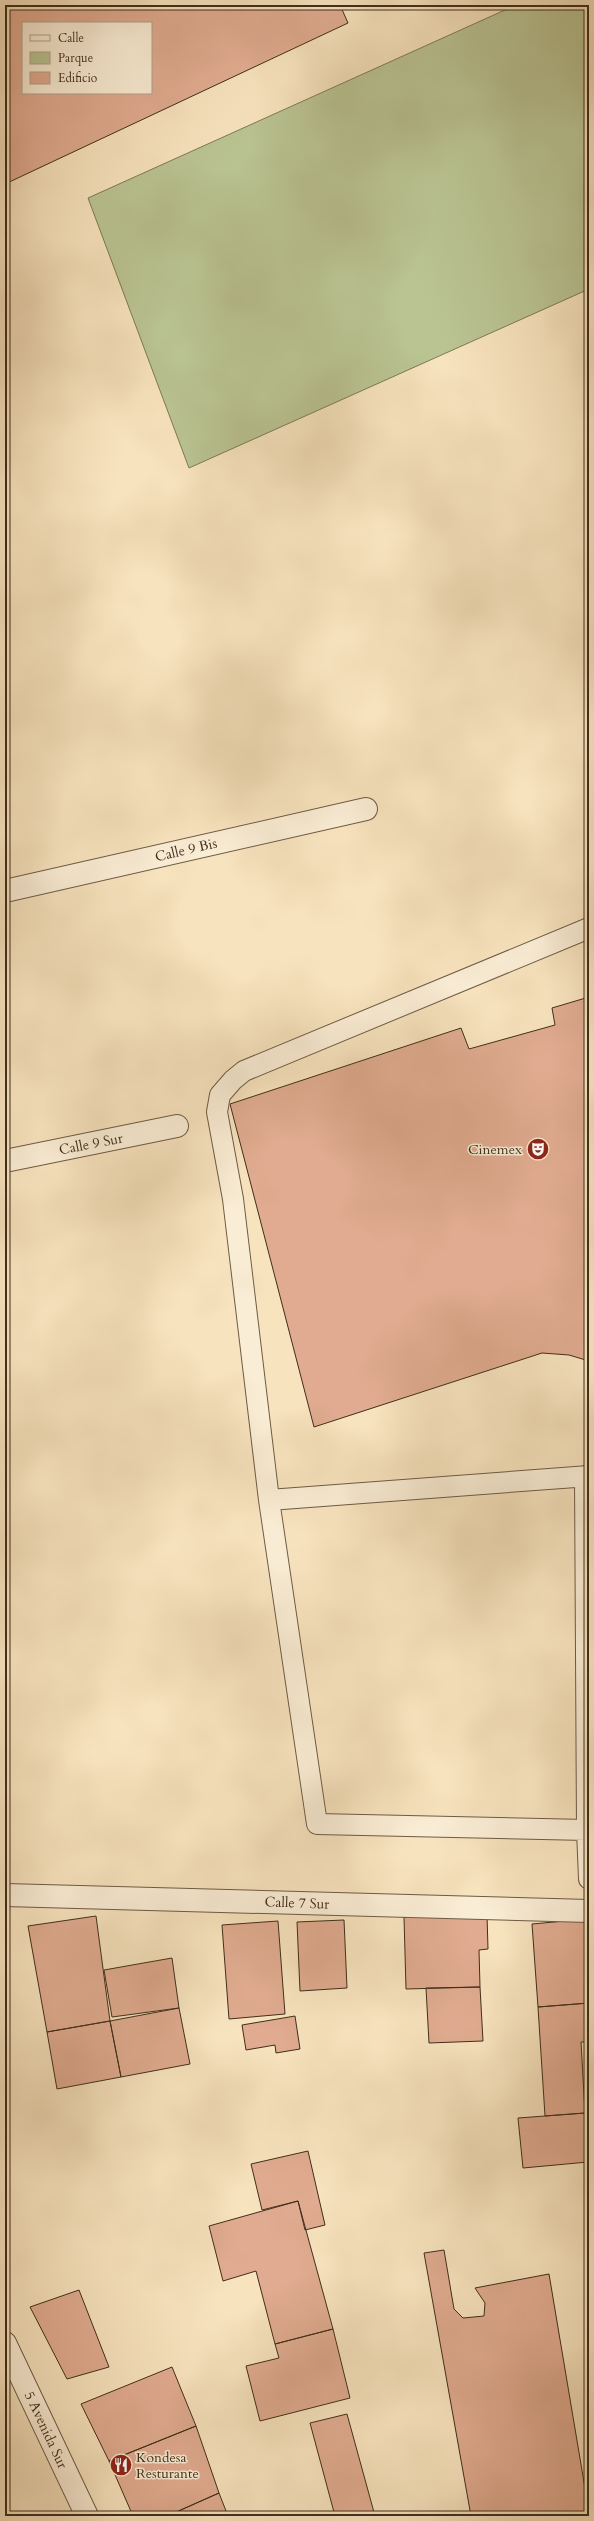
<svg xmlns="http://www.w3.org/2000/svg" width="594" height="2521" font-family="Cardo,serif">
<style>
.green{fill:#bac493;stroke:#7d7957}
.building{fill:#e0ab90;stroke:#402e1b;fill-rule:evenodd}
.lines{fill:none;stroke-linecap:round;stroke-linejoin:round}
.service-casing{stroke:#6e5b44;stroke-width:22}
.minor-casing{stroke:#6e5b44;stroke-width:24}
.service{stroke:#faedd5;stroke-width:20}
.minor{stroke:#faedd5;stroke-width:22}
.labels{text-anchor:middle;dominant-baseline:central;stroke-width:3;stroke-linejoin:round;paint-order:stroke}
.street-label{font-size:14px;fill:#402e1b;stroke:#faedd5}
.poi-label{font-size:14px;fill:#402e1b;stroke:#faedd5;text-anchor:end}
</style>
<rect width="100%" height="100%" fill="#f7e3be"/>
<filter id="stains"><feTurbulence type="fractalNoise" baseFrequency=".005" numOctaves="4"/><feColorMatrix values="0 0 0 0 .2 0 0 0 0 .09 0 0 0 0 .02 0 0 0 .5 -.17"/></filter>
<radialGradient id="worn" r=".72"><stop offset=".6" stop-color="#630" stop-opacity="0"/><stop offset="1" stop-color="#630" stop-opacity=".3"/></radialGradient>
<path class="green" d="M516,5H589V289L189,468L88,198Z"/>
<path class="building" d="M5,5H340L348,23L5,184ZM23,23H151V93H23Z
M589,997V1361L569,1355L542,1353L314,1427L230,1104L461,1028L469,1049L555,1025L552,1008Z
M487,1915L488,1949L479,1950L480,1987L406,1989L404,1917Z
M96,1916L110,2021L47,2032L28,1926Z
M587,1919L589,2003L538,2007L532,1924Z
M344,1920L347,1988L300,1991L297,1922Z
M278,1921L285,2014L229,2019L222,1925Z
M172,1958L179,2008L112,2017L104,1970Z
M480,1987L483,2041L429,2043L426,1988Z
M589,2003V2042H581L585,2113L545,2116L538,2007Z
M179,2008L190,2064L121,2077L110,2021Z
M295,2016L300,2049L276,2053L275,2045L246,2050L242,2025Z
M110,2021L121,2077L57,2089L47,2032Z
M585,2113L588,2162L523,2168L518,2118Z
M308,2151L325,2225L305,2230L298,2201L262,2210L251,2164Z
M298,2201L333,2329L275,2344L256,2271L223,2281L209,2226Z
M444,2250L454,2309L463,2318L484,2316L485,2303L475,2288L549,2274L589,2512L564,2516H471L424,2253Z
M79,2290L109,2367L67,2379L30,2307Z
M333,2329L350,2398L260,2421L246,2366L279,2358L275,2344Z
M172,2367L196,2426L109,2461L81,2404Z
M347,2414L375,2516H335L310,2423Z
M196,2426L219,2493L174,2513L133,2516L109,2461Z
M219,2493L228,2516H140L174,2513Z"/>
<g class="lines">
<g class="service-casing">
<path id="service" d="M585,1476L587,1830L589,1879
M269,1500L589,1476
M587,1830L317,1824L269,1500L233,1199L217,1112L220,1095L233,1080L244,1071L589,928"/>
</g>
<g class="minor-casing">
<path id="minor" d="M5,891L366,809
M5,1161L177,1126
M5,1895L589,1911
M5,2343L87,2516"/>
</g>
<use href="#service" class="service"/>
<use href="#minor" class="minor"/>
</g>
<defs>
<g id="theatre-disc" transform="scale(1.15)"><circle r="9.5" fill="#8f2418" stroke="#faedd5"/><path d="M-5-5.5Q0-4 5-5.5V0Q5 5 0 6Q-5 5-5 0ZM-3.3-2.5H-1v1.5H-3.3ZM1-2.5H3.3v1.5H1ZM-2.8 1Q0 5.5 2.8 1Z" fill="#fff"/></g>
<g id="restaurant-disc" transform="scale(1.15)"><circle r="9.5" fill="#8f2418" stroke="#faedd5"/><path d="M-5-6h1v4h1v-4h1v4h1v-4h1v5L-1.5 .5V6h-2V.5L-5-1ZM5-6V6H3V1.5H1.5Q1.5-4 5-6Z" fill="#fff"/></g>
</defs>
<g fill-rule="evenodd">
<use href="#theatre-disc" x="538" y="1149"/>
<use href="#restaurant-disc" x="121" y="2465"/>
</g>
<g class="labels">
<g class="street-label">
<text transform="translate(186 850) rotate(-13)">Calle 9 Bis</text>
<text transform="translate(91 1144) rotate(-11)">Calle 9 Sur</text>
<text transform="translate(297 1903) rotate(2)">Calle 7 Sur</text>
<text transform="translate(46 2430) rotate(65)">5 Avenida Sur</text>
</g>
<g class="poi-label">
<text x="522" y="1149">Cinemex</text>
<text x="136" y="2457" text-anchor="start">Kondesa<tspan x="136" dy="16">Resturante</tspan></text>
</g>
</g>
<rect width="594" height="2521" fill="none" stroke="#f7e3be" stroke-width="20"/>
<rect x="6" y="6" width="582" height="2509" fill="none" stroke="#402e1b" stroke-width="2"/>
<rect x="10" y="10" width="574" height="2501" fill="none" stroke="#402e1b"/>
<rect x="22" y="22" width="130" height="72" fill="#faedd5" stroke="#b0a18b"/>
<rect x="30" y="35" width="20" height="6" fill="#faedd5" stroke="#b0a18b"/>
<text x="58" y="42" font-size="12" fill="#402e1b">Calle</text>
<rect x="30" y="52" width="20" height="12" fill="#bac493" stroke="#b0a18b"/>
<text x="58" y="62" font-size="12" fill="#402e1b">Parque</text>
<rect x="30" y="72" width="20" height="12" fill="#e0ab90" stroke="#b0a18b"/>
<text x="58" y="82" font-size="12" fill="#402e1b">Edificio</text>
<rect width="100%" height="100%" filter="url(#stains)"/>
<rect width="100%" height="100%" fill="url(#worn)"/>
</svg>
